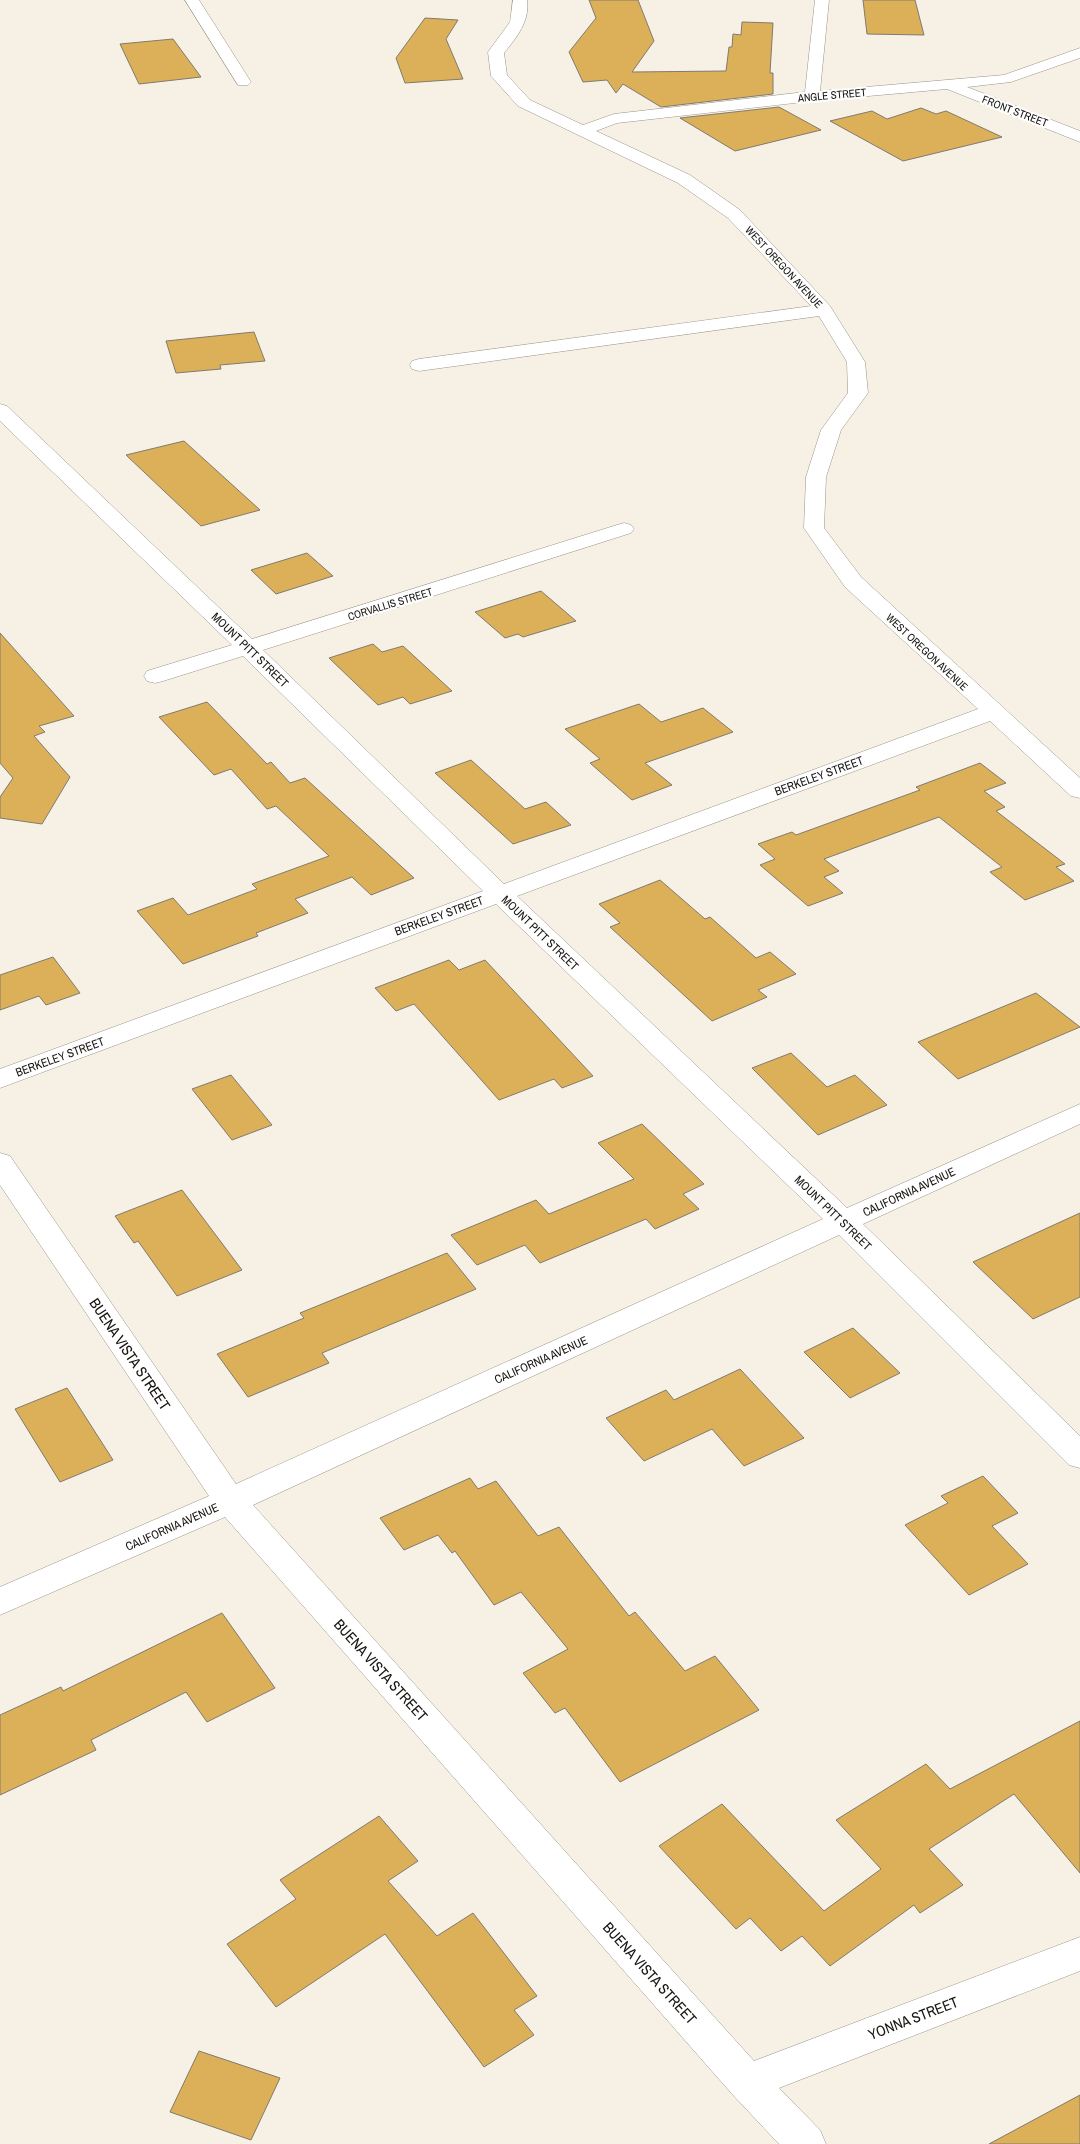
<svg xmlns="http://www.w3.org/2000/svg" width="1080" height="2144" font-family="'Archivo Narrow',sans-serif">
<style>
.building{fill:#dcb058;stroke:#807a6f}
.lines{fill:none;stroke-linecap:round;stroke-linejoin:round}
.minor-casing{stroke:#9a9489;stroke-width:1}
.minor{fill:#fff;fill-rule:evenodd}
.labels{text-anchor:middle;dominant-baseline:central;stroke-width:4.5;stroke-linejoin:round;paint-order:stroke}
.far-street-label{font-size:11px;fill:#161410;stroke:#fefefe}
.street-label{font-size:12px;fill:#161410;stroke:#fefefe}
.near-street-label{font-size:15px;fill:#161410;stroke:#fefefe}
</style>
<rect width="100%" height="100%" fill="#f7f0e4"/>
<path class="building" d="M589,0H638L654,41L632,72L726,71L729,47H732L733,34L741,35L742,22L773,23L770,73H773V94L661,107L623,84L616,93L607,80L583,82L569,52L596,18Z
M863,0H915L924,35L867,34Z
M425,18L458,20L446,39L463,79L405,83L396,58Z
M173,39L201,77L139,84L120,44Z
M779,107L821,130L735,151L680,118Z
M921,108L936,114L946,111L1002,137L903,161L830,121L872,111L887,119Z
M254,332L265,361L220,365L221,369L176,373L166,341Z
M184,441L260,510L201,526L126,455Z
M307,553L333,576L276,594L251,570Z
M541,591L576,621L523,637L518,634L505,638L475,612Z
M0,633L74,716L39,726L45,732L34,736L70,777L42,824L0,818V797L13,778L0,763Z
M373,644L382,652L403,646L452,691L410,704L403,697L378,705L329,658Z
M207,702L267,764L271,762L290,783L305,778L414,878L371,895L352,877L295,899L308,913L256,933L258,936L183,964L137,911L173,898L188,915L257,889L252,884L329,856L276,806L267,809L231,769L214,775L159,717Z
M639,704L661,722L703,708L733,732L645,763L672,785L632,800L590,763L600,759L565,729Z
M471,760L525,809L546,802L571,825L513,844L435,773Z
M980,763L1006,783L984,791L1005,807L996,811L1065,864L1056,867L1074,881L1025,900L990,872L1002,867L939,817L824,859L839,871L824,877L843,893L808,906L760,865L775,859L758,844L792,832L796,835L920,790L916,787Z
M660,880L705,919L710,917L756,958L770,952L796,974L758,990L767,997L712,1021L610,927L620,923L599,904Z
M53,957L80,993L46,1005L39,996L0,1010V975Z
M449,960L459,970L485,960L593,1076L562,1088L554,1079L499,1100L414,1004L396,1011L375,988Z
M1036,993L1080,1027L958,1079L918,1042Z
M791,1053L827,1087L855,1075L887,1105L818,1135L752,1068Z
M231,1075L272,1125L232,1140L192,1089Z
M642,1124L704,1184L683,1194L699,1209L655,1229L646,1219L540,1263L525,1245L477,1265L451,1235L536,1200L549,1214L634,1179L598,1143Z
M182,1190L242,1270L177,1296L138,1241L134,1243L115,1216Z
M1080,1213V1297L1033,1319L973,1262Z
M447,1253L476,1289L322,1353L329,1363L248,1397L217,1354L304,1318L300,1313Z
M853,1328L900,1373L850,1398L804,1352Z
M740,1369L804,1438L744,1466L712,1429L644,1461L606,1418L666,1390L674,1400Z
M67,1388L113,1460L60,1482L15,1409Z
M983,1476L1018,1513L992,1526L1028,1564L969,1595L905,1525L948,1503L941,1496Z
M470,1478L478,1489L496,1481L538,1536L559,1527L629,1616L635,1612L685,1671L715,1656L759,1710L620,1782L565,1708L555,1713L523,1673L568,1649L521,1592L494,1605L455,1551L452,1553L438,1535L404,1550L380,1518Z
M222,1613L275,1688L207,1722L186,1692L91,1740L96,1750L0,1795V1715L61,1687L63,1691Z
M1080,1721V1873L1014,1794L929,1849L963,1885L920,1913L914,1905L830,1966L802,1936L781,1951L750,1918L736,1929L659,1846L722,1804L824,1911L881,1869L836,1820L926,1764L950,1789Z
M379,1816L418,1861L388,1881L437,1936L473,1913L537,1996L514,2010L534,2035L484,2067L385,1934L276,2007L227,1944L296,1899L280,1880Z
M199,2051L280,2078L251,2140L170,2112Z
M1080,2095V2144H989Z"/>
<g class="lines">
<g class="minor-casing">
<path id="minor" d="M185,0H199L251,82L248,85H238Z
M513,0H527C530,21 517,37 504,53L507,75L530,100L583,125L614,114L805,92L815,0H829L820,91L1004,75L1080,48V58L1011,82L967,87L1080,131V142L947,89L812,101L617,123L596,131L690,175L740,210L830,306L865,362L868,393L841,430L826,477L824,528L861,577L1080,778V798L1071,796L990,721L517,896L847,1208L1080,1104V1124L863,1224L1080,1436V1468L1069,1465L839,1235L253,1505L754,2061L1080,1937V1971L779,2088L820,2130L826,2144H779L733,2095L225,1517L0,1615V1587L209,1496L0,1185V1153L10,1156L236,1484L823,1219L496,904L0,1088V1069L483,891L243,656L163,681L155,683L147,681L144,676L147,671L232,645L0,421V404L7,406L252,639L617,525L624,523L631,525L634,529L631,533L263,650L504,884L978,709L845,587L804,528L806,477L821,430L848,393L847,362L819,316L419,371L412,369L410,365L412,361L419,359L811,306L728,218L678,183L518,106L491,76L488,52L510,22Z"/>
</g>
<use href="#minor" class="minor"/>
</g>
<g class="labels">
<g class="far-street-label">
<text transform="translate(832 95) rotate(-5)">ANGLE STREET</text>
<text transform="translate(1015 111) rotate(21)">FRONT STREET</text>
<text transform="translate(784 267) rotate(47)">WEST OREGON AVENUE</text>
<text transform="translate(390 604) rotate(-17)">CORVALLIS STREET</text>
<text transform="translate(927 652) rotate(43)">WEST OREGON AVENUE</text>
</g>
<g class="street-label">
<text transform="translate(250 650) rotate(44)">MOUNT PITT STREET</text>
<text transform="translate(819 776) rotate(-20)">BERKELEY STREET</text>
<text transform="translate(439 916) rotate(-20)">BERKELEY STREET</text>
<text transform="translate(540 933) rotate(44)">MOUNT PITT STREET</text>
<text transform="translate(60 1057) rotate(-20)">BERKELEY STREET</text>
<text transform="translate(909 1192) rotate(-25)">CALIFORNIA AVENUE</text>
<text transform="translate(833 1213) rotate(44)">MOUNT PITT STREET</text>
<text transform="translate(541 1360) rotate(-24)">CALIFORNIA AVENUE</text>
<text transform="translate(172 1527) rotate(-24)">CALIFORNIA AVENUE</text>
</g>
<g class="near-street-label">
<text transform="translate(130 1354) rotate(56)">BUENA VISTA STREET</text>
<text transform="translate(381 1670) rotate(48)">BUENA VISTA STREET</text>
<text transform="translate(650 1973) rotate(48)">BUENA VISTA STREET</text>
<text transform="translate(913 2018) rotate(-21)">YONNA STREET</text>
</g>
</g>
</svg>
